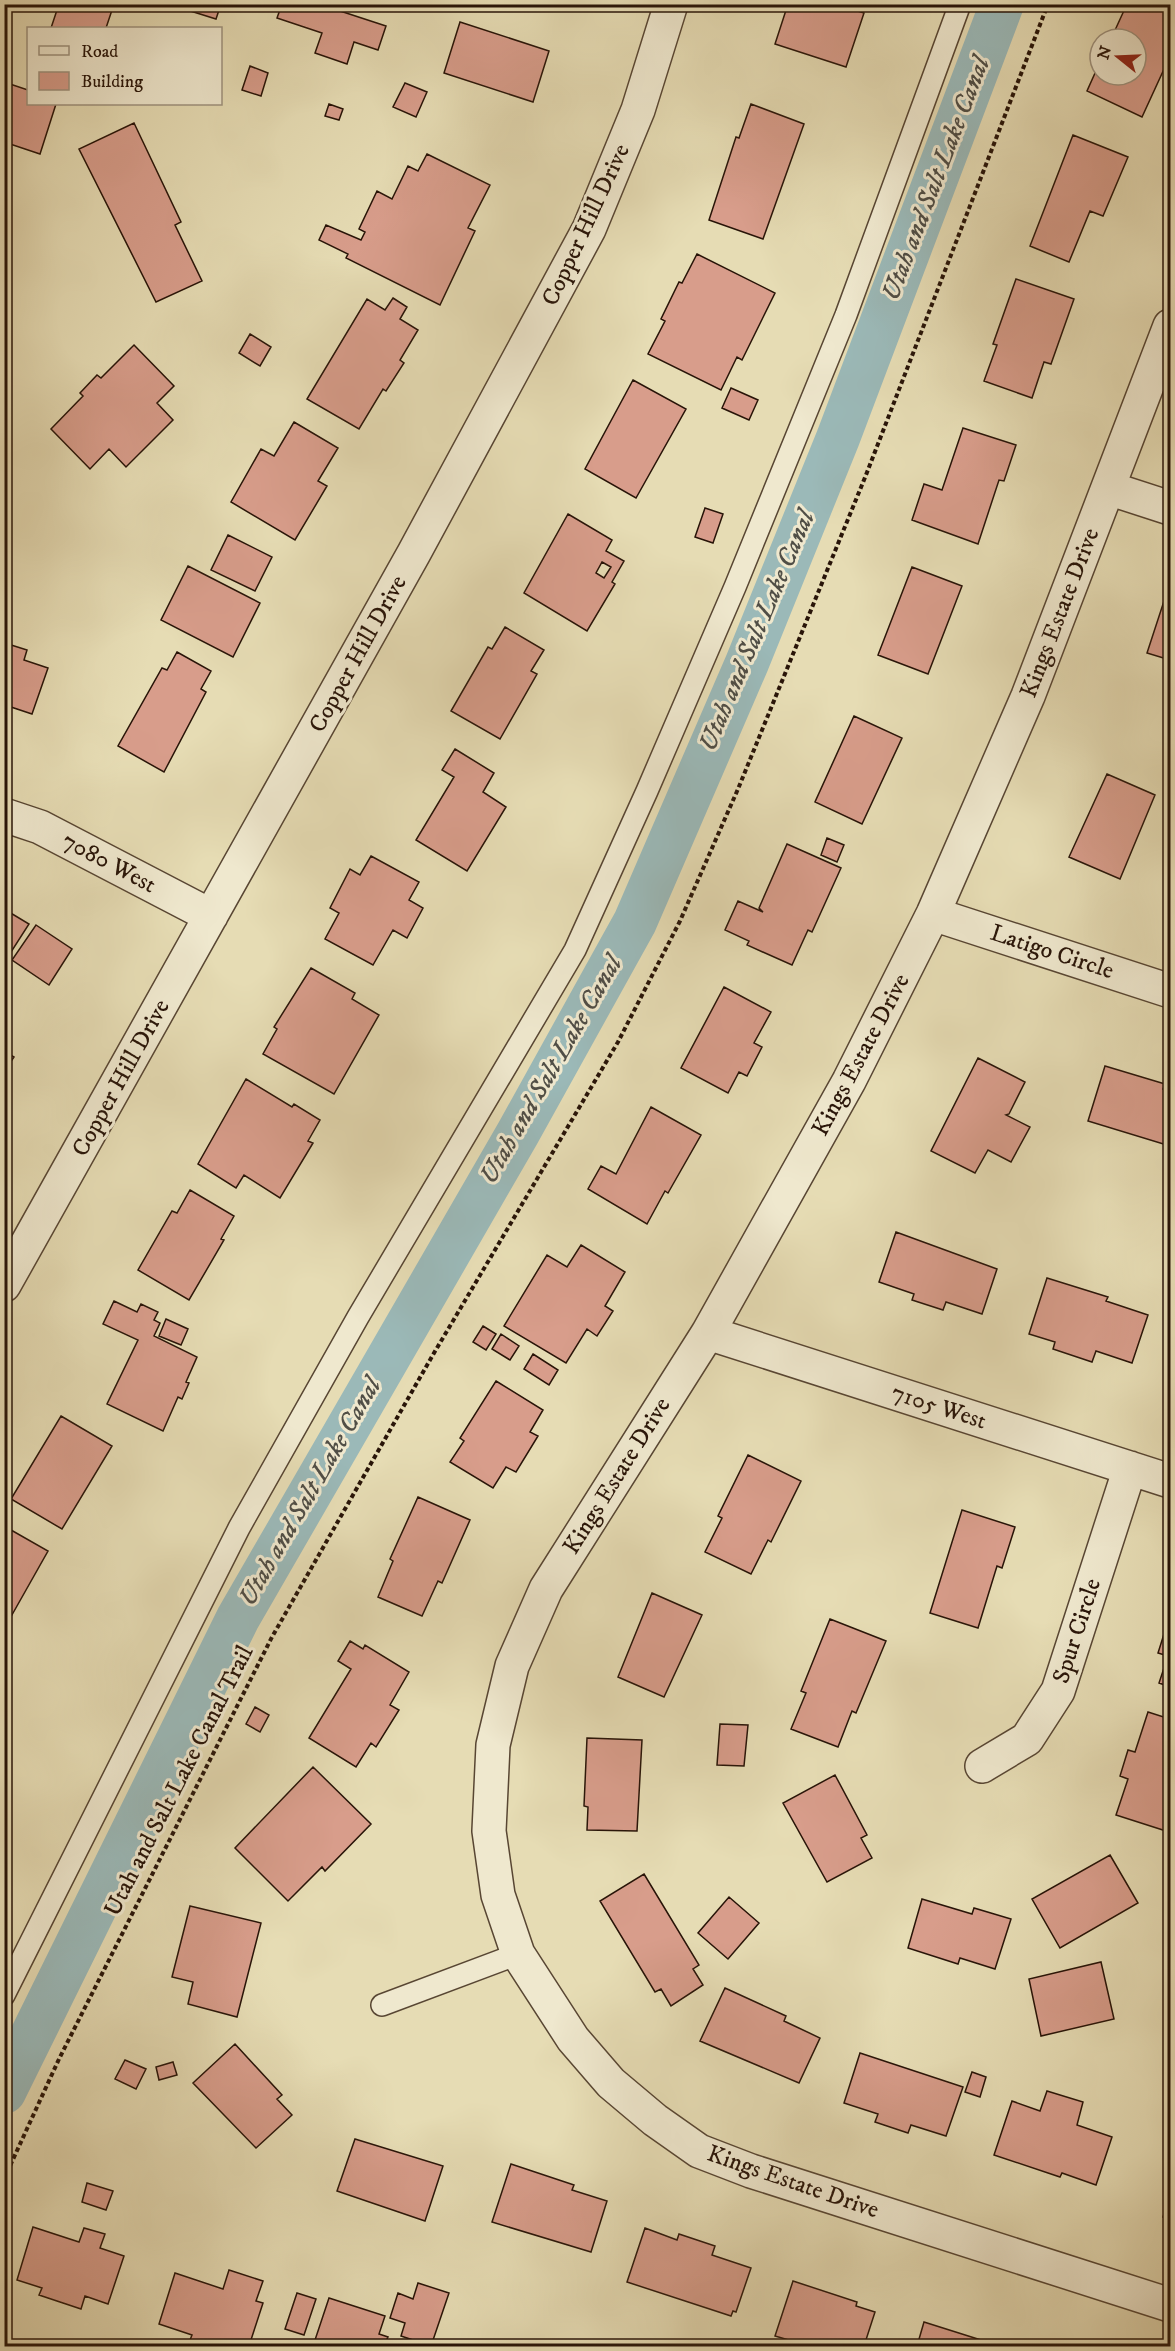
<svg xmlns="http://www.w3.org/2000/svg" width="1175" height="2351" font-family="'IM FELL DW Pica',serif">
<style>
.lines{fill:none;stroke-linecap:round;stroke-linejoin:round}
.canal{stroke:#9bb9b8;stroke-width:44}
.building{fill:#d89d8b;stroke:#281408;stroke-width:1.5;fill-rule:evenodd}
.service-casing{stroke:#584633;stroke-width:24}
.minor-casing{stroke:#584633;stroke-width:36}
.path{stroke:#281408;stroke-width:4;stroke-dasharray:4.5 3;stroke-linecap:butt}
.service{stroke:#efe8ce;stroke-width:21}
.minor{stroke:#efe8ce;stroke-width:33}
.labels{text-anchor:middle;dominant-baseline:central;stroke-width:6;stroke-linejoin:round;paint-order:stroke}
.street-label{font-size:24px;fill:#281408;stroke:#efe8ce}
.water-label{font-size:26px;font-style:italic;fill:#504e46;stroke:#efe8ce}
</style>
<rect width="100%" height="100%" fill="#e6dcb4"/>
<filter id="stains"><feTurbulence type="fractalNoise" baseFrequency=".00333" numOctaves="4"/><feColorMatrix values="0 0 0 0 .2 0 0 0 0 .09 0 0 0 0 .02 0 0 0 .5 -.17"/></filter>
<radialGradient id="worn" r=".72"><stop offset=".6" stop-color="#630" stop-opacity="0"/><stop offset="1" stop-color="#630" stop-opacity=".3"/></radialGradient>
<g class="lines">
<path class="canal" d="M4,2092L238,1618L518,1133L635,922L747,663L838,438L1002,4"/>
</g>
<path class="building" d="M59,4H114L106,28H51Z
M186,4H221L216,19L184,9Z
M282,4H333L331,8L386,26L378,50L354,42L347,64L315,53L322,33L277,18Z
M788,4H836L864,13L846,67L775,44Z
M1127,4H1163L1170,8V56L1142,117L1087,91L1100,62V75H1136V39H1111Z
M460,22L549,51L533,102L444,73Z
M250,66L268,73L261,96L242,90Z
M4,82L28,90V104H56L40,154L4,142Z
M405,83L427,92L416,117L393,107Z
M329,104L343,109L339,120L325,116Z
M751,104L804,124L763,239L709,220L736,137L739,138Z
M134,123L181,222L175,225L202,281L156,302L79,149Z
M1073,135L1128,157L1103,216L1090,211L1069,262L1030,246Z
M427,154L490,185L468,228L475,231L440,305L346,258L348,254L319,240L326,225L361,240L365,232L359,229L377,191L392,199L408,166L418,171Z
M697,254L775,293L742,360L737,357L721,390L648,354L665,321L661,319L679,282L682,283Z
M1016,279L1074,299L1051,364L1044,362L1032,398L984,381L997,345L993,344Z
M393,298L407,307L400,319L418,330L400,360L404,363L386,391L383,389L359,429L307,399L367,299L385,310Z
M250,334L271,347L260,366L239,353Z
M134,345L174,386L157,403L173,420L126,467L109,449L90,469L51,429L83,396L80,393L97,375L101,378Z
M633,380L686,409L636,498L585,469Z
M731,388L758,400L749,420L722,408Z
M294,422L338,448L318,481L327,486L295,540L231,502L261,449L274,456Z
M963,428L1016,445L1004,481L999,480L978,544L912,520L924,484L942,490Z
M705,508L723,514L713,543L695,537Z
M568,514L612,540L606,551L624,561L612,582L615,584L587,631L524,593ZM602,562L611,567L604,578L596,573Z
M228,535L272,557L255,591L211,570Z
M188,566L260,603L233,657L161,620Z
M912,567L962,586L928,674L878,655Z
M1164,601L1170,604V660L1147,653Z
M505,627L544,650L531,671L537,674L500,739L451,711L488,647L492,649Z
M8,644L27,650L24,660L48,668L32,714L8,706L7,709H4V646L7,647Z
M177,652L211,671L201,689L206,692L164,772L118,746L162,668L167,670Z
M854,716L902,738L862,824L815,802Z
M455,749L494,773L483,792L506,807L467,871L416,840L454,777L442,770Z
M1107,774L1155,795L1120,879L1069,857Z
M827,838L844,845L837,862L821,855Z
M787,844L841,868L812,932L808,930L792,965L747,945L749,941L725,930L738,901L763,912L759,908Z
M371,856L419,882L409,900L423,908L407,938L393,930L373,965L325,939L339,913L330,908L350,869L360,875Z
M4,909L29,924L4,963Z
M36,925L72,949L49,985L12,960Z
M311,968L355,993L352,999L379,1015L334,1094L263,1054L277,1029L274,1027Z
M724,987L771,1012L754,1043L762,1047L747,1076L739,1072L728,1093L681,1068Z
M4,1051L14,1057L4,1072Z
M978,1058L1025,1082L1009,1114L1006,1115L1030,1127L1011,1162L988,1150L975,1173L931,1151Z
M1105,1066L1165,1084L1163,1089L1170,1091V1146L1088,1121Z
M246,1079L292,1107L294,1104L320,1120L308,1141L313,1143L280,1198L244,1175L236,1188L198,1164Z
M651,1107L701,1135L668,1193L665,1191L647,1224L588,1189L601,1166L616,1174Z
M190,1190L234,1216L221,1239L224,1240L189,1300L138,1270L172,1211L177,1213Z
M896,1232L997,1269L982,1314L946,1302L943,1310L912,1300L914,1294L879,1282Z
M581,1245L625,1272L605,1306L613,1311L597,1336L587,1329L566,1363L504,1326L547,1255L567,1267Z
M1047,1278L1108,1297L1106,1301L1148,1315L1132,1363L1096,1351L1092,1362L1053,1349L1055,1342L1029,1334Z
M114,1301L137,1312L141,1304L158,1312L154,1320L160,1323L154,1336L197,1357L186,1382L189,1383L182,1399L178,1397L163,1431L107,1404L138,1340L103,1324Z
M166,1319L188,1329L181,1345L159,1336Z
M483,1326L496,1334L486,1350L473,1342Z
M501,1334L519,1346L510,1360L492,1349Z
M533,1354L558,1370L549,1385L524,1369Z
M496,1381L543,1410L530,1432L538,1436L516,1472L506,1467L493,1488L450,1462L464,1441L460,1438Z
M61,1416L112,1446L62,1529L11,1499Z
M748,1455L801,1481L771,1542L768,1540L751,1574L705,1552L722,1518L718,1516Z
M418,1497L470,1520L442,1583L438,1581L422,1616L378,1597L393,1561L390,1559Z
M962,1510L1015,1527L1002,1568L997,1566L978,1628L930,1613Z
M4,1526L48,1551L4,1629Z
M652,1593L702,1615L664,1697L618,1677Z
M1170,1615V1687L1159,1683L1168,1656L1158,1653Z
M830,1619L886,1641L856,1713L852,1711L838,1747L791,1729L806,1693L801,1691Z
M350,1641L363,1649L365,1645L409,1672L390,1705L399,1710L376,1747L371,1743L356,1767L309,1738L351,1669L338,1661Z
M255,1707L269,1715L260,1732L246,1724Z
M1148,1712L1170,1719V1818L1166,1831L1116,1815L1128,1779L1120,1776L1128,1750L1135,1752Z
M720,1724L748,1725L744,1766L717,1765Z
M587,1738L642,1740L637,1831L587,1830L588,1807L584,1806Z
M313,1767L371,1824L325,1871L322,1867L288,1901L235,1848Z
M835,1775L867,1835L861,1838L872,1858L827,1882L783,1803Z
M1110,1855L1138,1903L1060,1948L1032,1899Z
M644,1874L699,1965L693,1969L703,1985L671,2006L661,1989L655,1992L600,1901Z
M729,1897L759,1923L728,1959L698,1933Z
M922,1899L972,1914L974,1908L1011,1919L995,1969L960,1958L958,1964L908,1948Z
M190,1906L261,1923L237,2017L188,2004L193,1982L172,1977Z
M1101,1962L1114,2019L1041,2036L1029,1979Z
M725,1988L786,2016L784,2021L820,2038L799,2083L700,2041Z
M235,2044L282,2095L277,2099L292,2115L256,2148L193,2083Z
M860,2053L963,2087L946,2136L911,2125L908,2133L875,2122L878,2114L844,2103Z
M125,2060L146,2069L136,2089L115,2079Z
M173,2062L177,2075L159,2080L156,2067Z
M972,2072L986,2077L980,2097L965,2092Z
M1047,2091L1083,2102L1077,2125L1112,2137L1096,2185L1062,2173L1060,2177L994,2155L1012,2101L1040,2111Z
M355,2139L443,2166L425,2221L337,2191Z
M511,2164L574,2185L572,2190L607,2201L591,2252L492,2222Z
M87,2183L113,2191L106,2210L82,2202Z
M1170,2193V2220L1163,2217Z
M33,2227L79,2242L84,2228L105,2234L100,2248L124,2256L108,2304L85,2296L81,2309L39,2295L42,2288L17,2280Z
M645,2228L677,2240L679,2234L715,2246L712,2255L751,2268L736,2312L733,2311L731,2316L627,2282Z
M229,2270L263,2281L256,2301L263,2303L249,2346L226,2342L224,2346H208L190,2340L192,2335L159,2324L175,2273L223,2289Z
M793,2281L857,2302L856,2306L875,2312L864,2346H809L775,2336Z
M418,2283L449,2293L431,2346L401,2336L405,2323L390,2318L398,2293L413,2299Z
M297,2293L316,2299L304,2335L285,2329Z
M329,2298L385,2316L379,2334L388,2337L386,2341L402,2346H313Z
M924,2322L1000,2346H917Z"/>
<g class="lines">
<g class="service-casing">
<path id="service" d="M4,1995L239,1528L358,1317L575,950L647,791L735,587L846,315L960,4
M382,2005L518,1954"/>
</g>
<g class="minor-casing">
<path id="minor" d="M1170,326L1028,696L933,914L849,1081L708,1333L546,1589L512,1666L493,1745L489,1831L498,1895L518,1954L573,2039L611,2083L655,2120L699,2151L751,2171L1170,2305
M1108,488L1170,508
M4,815L40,827L211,916
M933,914L1170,991
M4,1285L414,553L589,229L638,110L671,4
M708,1333L1170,1481
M982,1766L1027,1739L1058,1691L1130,1468"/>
</g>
<path class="path" d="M4,2179L59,2059L272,1637L434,1353L618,1042L680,921L738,789L866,475L1048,4"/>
<use href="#service" class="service"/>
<use href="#minor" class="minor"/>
</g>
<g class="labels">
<g class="street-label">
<text transform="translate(586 225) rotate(-65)">Copper Hill Drive</text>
<text transform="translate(1060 613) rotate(-69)">Kings Estate Drive</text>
<text transform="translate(358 654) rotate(-61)">Copper Hill Drive</text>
<text transform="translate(109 863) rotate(28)">7080 West</text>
<text transform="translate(1052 952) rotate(18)">Latigo Circle</text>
<text transform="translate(861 1055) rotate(-62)">Kings Estate Drive</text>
<text transform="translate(121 1078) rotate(-61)">Copper Hill Drive</text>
<text transform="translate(939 1407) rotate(18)">7105 West</text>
<text transform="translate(617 1476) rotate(-58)">Kings Estate Drive</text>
<text transform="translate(1077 1631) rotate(-72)">Spur Circle</text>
<text transform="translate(179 1781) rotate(-63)">Utah and Salt Lake Canal Trail</text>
<text transform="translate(793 2182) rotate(19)">Kings Estate Drive</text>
</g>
<g class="water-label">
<text transform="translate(936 179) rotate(-69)">Utah and Salt Lake Canal</text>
<text transform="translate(757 631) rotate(-67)">Utah and Salt Lake Canal</text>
<text transform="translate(551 1070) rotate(-60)">Utah and Salt Lake Canal</text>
<text transform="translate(310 1492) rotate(-60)">Utah and Salt Lake Canal</text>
</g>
</g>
<rect width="1175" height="2351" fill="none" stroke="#e6dcb4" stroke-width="24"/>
<rect x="6" y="6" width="1163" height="2339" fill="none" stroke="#281408" stroke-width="3"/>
<rect x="12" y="12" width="1151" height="2327" fill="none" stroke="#281408" stroke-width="1.5"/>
<rect x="27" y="27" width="195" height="78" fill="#efe8ce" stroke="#9f937f" stroke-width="1.5"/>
<rect x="39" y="46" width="30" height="9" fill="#efe8ce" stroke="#9f937f" stroke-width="1.5"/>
<text x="81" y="57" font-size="18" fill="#281408">Road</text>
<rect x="39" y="72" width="30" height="18" fill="#d89d8b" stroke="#9f937f" stroke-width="1.5"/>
<text x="81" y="87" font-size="18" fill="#281408">Building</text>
<g transform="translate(1118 57) rotate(288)"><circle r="28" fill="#efe8ce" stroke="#9f937f" stroke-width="1.5"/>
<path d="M0-4.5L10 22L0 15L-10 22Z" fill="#8f2418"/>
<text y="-9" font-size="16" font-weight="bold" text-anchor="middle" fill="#281408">N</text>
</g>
<rect width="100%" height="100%" filter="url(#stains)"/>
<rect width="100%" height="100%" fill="url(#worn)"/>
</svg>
